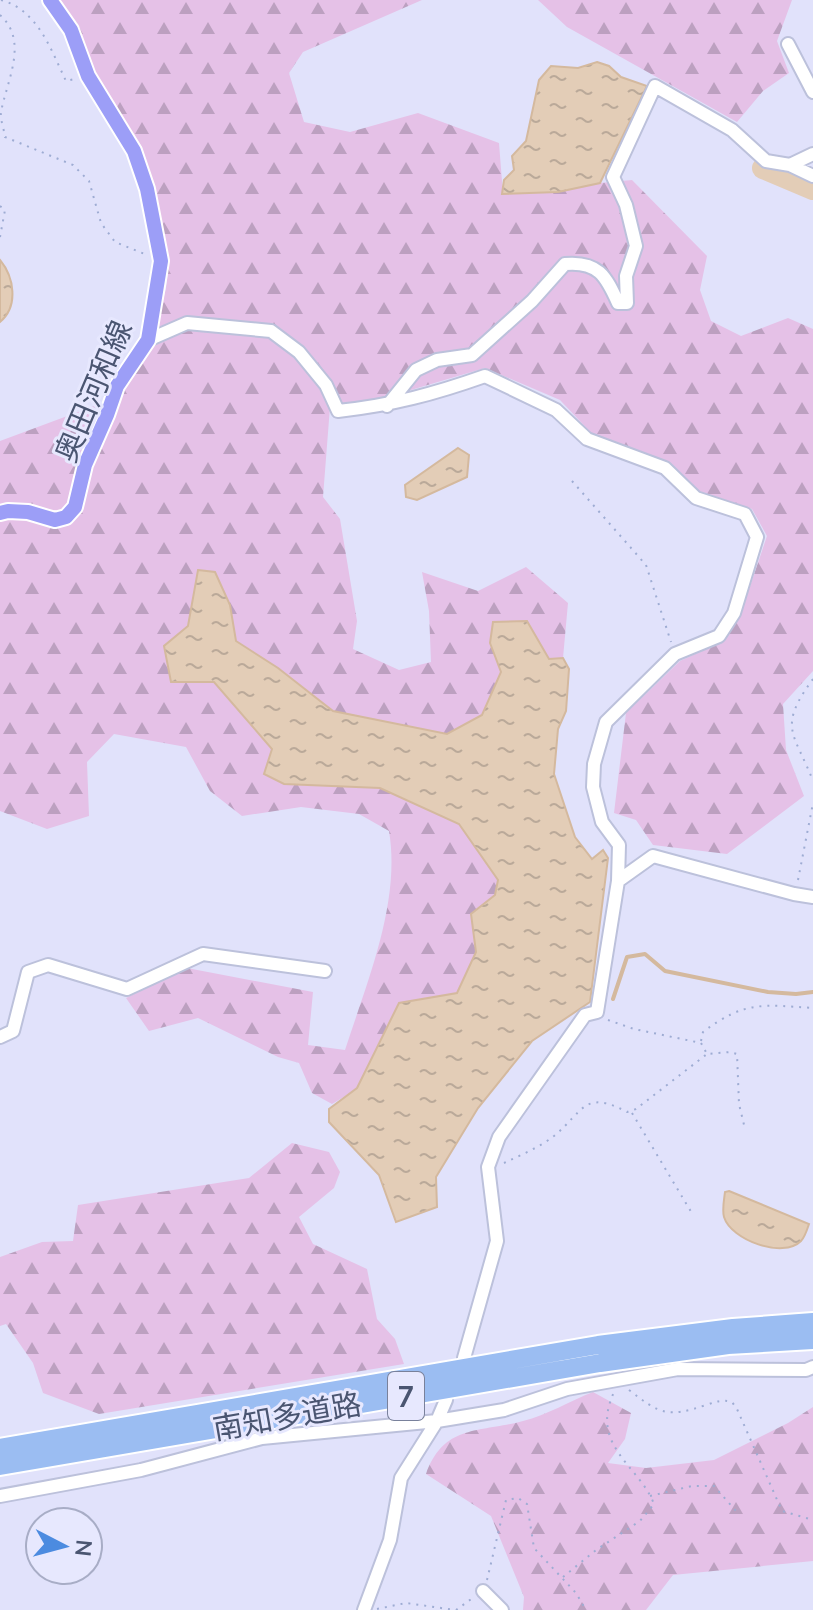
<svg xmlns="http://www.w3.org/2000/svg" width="813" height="1610" font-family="Mulish,'Noto Sans JP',sans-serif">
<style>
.forest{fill:url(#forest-firs)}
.water{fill:url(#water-ripples);stroke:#d4b99e;stroke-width:2}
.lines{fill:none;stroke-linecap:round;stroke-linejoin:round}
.stream{stroke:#d4b99e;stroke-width:4}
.river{stroke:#e3cdb7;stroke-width:22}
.minor-casing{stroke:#bcc1db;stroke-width:16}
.major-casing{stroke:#fff;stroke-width:18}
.highway-casing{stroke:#fff;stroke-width:22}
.path{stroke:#9eacd3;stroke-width:2;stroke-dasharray:2 6;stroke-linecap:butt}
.minor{stroke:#fff;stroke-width:12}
.major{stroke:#9c9ef7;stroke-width:14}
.highway{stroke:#9bbdf2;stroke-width:18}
.labels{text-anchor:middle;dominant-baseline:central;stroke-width:6;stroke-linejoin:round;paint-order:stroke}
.shield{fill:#e7e8fe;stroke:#79819b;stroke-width:2}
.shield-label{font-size:28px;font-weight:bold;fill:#4a5571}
.street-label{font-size:30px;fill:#4a5571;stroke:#e7e8fe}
</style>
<defs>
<pattern id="forest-firs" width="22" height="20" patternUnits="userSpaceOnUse" patternTransform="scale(2)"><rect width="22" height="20" fill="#e5c1e7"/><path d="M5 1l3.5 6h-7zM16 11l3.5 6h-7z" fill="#bca0c0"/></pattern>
<pattern id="water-ripples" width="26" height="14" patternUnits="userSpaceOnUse" patternTransform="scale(2)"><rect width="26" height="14" fill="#e3cdb7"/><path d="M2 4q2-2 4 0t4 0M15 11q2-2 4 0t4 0" fill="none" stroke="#baa999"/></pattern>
</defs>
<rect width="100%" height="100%" fill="#e1e2fb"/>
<path class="forest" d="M58,0H422L303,52L289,73L304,122L350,132L418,113L499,143L503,194L558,192L600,183L632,180L707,256L700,290L711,321L741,336L788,318L813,329V671L783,704L786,750L804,796L727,854L653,845L636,820L614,813L626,713L680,661L724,641L741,613L767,536L752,509L699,491L672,464L593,435L560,400L485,368L384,398L330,407L323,497L340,519L357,621L353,649L399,670L431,662L429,611L422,572L478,591L526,567L568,603L563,658L549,659L490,643L501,672L482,715L447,734L333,711L278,668L236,641L230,605L198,570L188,626L214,682L272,749L264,773L334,786L380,788L459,824L499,880L495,895L471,914L476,952L457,993L399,1003L357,1089L332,1104L312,1093L299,1063L278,1057L198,1018L149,1031L126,998L187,968L313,992L308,1045L345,1050C367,982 401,902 389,831L359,814L301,807L242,816L210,791L186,747L114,734L87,762L89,816L47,829L0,811V441L105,402L152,348L166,288L169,261L155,188L142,147L94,76Z
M538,0H792L777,41L789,73L763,91L737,122L567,27Z
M292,1143L329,1152L340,1172L334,1188L299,1217L313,1244L367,1269L377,1319L395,1339L404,1364L99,1414L43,1393L33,1363L6,1324L0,1326V1257L42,1242L73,1241L78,1205L249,1178Z
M593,1392L631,1413L625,1439L608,1463L646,1468L714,1460L788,1423L813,1407V1561L673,1575L646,1610H523L524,1597L491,1516L426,1474C444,1424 479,1433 523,1421C547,1415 570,1401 593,1392Z"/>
<path class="water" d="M597,62L609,66L621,77L647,86L600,183L558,192L502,194L504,180L514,170L512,156L526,141L539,80L551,66L578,68Z
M0,260C14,277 19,306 0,322Z
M458,448L469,455L467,477L417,500L406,497L405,485Z
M198,570L215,572L230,605L236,641L278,668L333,711L447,734L482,715L501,672L490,643L493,622L527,621L549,659L563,658L569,669L566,711L558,729L554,774L575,837L592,859L603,850L608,858L590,1002L532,1041L478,1108L436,1177L437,1207L396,1222L379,1175L329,1122V1109L357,1088L399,1003L457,993L476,952L471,914L495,895L498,880L459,824L380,788L284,784L264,774L272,749L214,682H171L164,646L188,626Z
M729,1191L809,1224C807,1230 805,1237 801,1241C783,1259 731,1240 724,1217C722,1210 724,1200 725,1192Z"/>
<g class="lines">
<path class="stream" d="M613,999L627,957L645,954L665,971L768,992L796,994L813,992"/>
<path class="river" d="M763,168L813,189"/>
<g class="minor-casing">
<path id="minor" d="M788,44L813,92
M790,165L813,154
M148,340L187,323L271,331L299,352L326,385L338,411C393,405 434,394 485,376L556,410L587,439L665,468L696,498L745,514L757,537L734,613L719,636L675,654L606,722L594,764L593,787L602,822L619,845L618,881L597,1012L585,1015L499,1137L488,1167L497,1241L464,1358
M387,406L416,370L437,360L472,355L532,301L565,264C598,261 606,276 618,303H627L626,276L636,246L626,205L613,177L655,86L732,130L766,161L790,165L813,176
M618,881L653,856L794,894L813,897
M0,1037L13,1031L28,972L48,965L127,989L203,954L325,971
M0,1496L141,1470L262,1438L437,1421L504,1410L567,1389L678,1369L806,1370L813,1367
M483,1591L502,1610
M364,1610L390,1540L401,1478L437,1421L446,1400"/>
</g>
<g class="major-casing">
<path id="major" d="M0,513L8,511L28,512L55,520L66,517L75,507L85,465L107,415L117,386L148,340L161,261L147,189L134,151L88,76L71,30L50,0"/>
</g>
<g class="highway-casing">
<path id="highway" d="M0,1448L598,1345L733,1328L813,1322
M0,1466L600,1363L728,1345L813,1340"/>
</g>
<path class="path" d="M1,0C38,10 51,50 66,81L75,79
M0,15C29,41 7,80 1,112C0,119 4,129 5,137L73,165L89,181L101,223L115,242L147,255
M0,206L5,210L0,237
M572,481L646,565L671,642
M813,679C777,728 794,732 813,781
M798,880L813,803
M608,1020L634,1029L701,1043L707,1054L730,1052L737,1054L739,1104L745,1129
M701,1041L703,1032C745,1000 764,1005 813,1008
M632,1113L693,1215
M504,1163C521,1155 540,1147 554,1136C584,1111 584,1089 627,1112L636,1109L707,1054
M629,1390C660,1414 667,1418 706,1405C715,1402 722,1399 732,1402L737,1409L782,1511L813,1520
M650,1496L692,1486H714L736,1511
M563,1577L596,1550L640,1521L654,1504C639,1465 589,1446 614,1392
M487,1580L506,1500L518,1498L527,1504L534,1548L576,1593L586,1610
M377,1609L406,1603L455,1610
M456,1610L474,1597"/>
<use href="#minor" class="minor"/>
<use href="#major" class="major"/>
<use href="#highway" class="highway"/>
</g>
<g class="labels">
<rect class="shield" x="388" y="1372" width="36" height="48" rx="6"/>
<g class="shield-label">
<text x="406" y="1396">7</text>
</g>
<g class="street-label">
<text transform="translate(93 391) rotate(-67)">奥田河和線</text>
<text transform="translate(287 1416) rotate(-10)">南知多道路</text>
</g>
</g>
<g transform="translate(64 1546) rotate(96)"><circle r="38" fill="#e7e8fe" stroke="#a8adc6" stroke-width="2"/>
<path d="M0-6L14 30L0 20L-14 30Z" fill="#4c8be0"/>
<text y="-12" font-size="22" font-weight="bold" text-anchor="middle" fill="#4a5571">N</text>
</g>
</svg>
